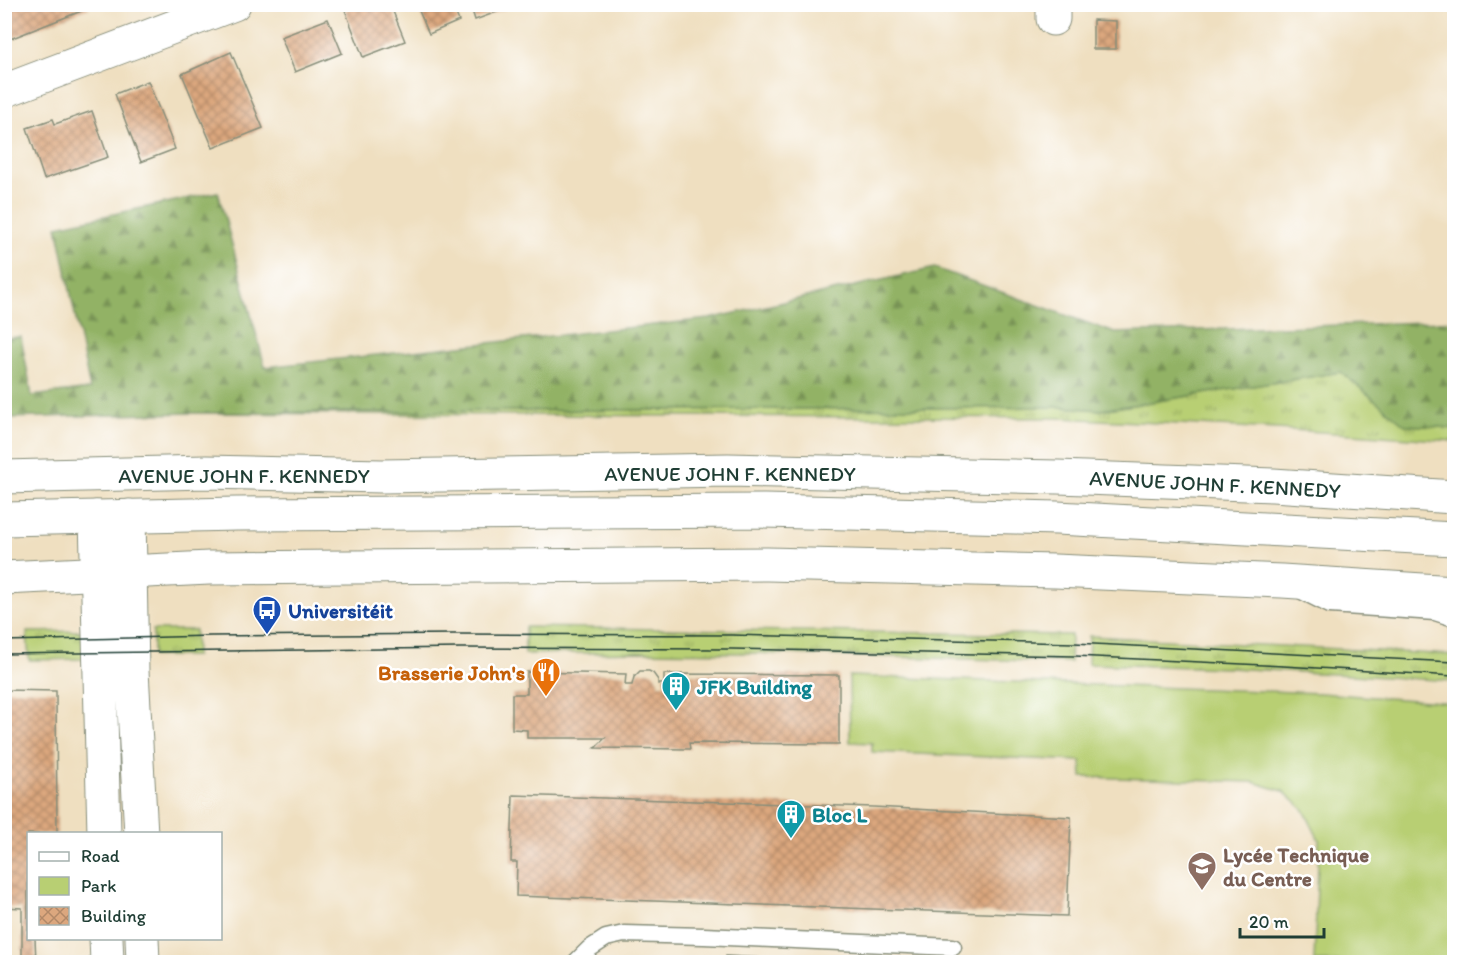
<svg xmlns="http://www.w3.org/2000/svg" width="1459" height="967" font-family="Itim,sans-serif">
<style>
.grass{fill:url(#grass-tufts);stroke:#6c8654;stroke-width:1.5}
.forest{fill:url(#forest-firs);stroke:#58784c;stroke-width:1.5}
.park{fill:#b8cf73;stroke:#6c8654;stroke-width:1.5}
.building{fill:url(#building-cross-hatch)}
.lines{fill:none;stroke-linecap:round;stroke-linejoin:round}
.service-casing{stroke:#878e7a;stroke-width:19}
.minor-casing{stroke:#878e7a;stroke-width:35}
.tertiary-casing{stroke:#878e7a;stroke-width:35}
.primary-casing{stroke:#878e7a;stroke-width:35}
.service{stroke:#fff;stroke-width:16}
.minor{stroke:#fff;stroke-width:33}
.tertiary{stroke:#fff;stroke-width:33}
.primary{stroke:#fff;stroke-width:33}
.tram{stroke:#1f3d34;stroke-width:1.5}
.labels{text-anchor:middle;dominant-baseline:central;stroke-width:5;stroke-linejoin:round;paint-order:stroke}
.street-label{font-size:21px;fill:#1f3d34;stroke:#fff}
.transit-label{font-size:21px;font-weight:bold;fill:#164399;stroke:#fff;text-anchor:start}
.food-label{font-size:21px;font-weight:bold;fill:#c56008;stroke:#fff;text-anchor:end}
.culture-label{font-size:21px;font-weight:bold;fill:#0d838f;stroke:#fff;text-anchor:start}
.education-label{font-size:21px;font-weight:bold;fill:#785e54;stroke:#fff;text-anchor:start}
</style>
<defs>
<pattern id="grass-tufts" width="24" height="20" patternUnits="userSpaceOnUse" patternTransform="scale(1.5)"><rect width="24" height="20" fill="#b8cf73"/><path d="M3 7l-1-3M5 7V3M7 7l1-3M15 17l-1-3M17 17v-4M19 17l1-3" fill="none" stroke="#95a95f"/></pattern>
<pattern id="forest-firs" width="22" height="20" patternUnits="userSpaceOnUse" patternTransform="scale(1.5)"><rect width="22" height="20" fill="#92b265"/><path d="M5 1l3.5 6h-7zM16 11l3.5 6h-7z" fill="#779254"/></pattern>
<pattern id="building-cross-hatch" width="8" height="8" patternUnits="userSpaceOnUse" patternTransform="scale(1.5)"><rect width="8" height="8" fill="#dca77e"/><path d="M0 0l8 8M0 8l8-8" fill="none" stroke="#b28968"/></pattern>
</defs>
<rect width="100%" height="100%" fill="#fff"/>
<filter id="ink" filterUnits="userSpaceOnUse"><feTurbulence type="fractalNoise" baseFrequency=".0167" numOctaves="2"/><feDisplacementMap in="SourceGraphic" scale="12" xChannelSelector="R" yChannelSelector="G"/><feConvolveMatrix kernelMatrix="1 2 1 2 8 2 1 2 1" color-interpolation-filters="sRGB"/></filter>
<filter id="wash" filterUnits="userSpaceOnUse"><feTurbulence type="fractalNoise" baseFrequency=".008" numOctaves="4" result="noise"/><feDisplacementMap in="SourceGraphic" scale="24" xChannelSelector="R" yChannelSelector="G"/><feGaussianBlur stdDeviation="1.35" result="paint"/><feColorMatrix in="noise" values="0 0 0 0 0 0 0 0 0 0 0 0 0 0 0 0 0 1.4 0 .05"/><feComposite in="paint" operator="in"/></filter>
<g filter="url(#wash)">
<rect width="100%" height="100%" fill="#efdfc0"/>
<path class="grass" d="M1341,372L1405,424L1454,428V441L1277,429L1060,418L191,413L1060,407L1101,410Z
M525,627L1071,635L1070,662L750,653L633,652L525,654Z
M153,630H195L196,656H153Z
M88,631L87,659L29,660L27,632Z
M1089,636L1454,655V681L1230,668L1088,664Z"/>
<path class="forest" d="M218,192L265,367L709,319L935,268L1115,333L1454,321V428L1405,425L1341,372L1101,410L1060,407L191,413L5,418V338L21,337L32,396L90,389L57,226Z"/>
<path class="park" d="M849,676L1320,693L1454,703V962H1314L1319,840L1304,810L1283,791L1253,782L1082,777L1081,761L872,752V743L850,742Z"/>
<g id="blocks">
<path class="building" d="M4,4H87L89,8L10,39L4,24Z
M359,4H390L405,41L363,57L345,10Z
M416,4H452L459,21L429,34Z
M470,4H516V5L475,20Z
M328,19L342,53L295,72L281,37Z
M1093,20L1116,21V49H1093Z
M231,52L263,128L213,148L182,74Z
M148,81L175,149L141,162L115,94Z
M92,111L108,157L44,179L27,128L53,119L55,124Z
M640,671H649L653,673L658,680V684H664V674L839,675V744L689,743L690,749L595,748L605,738H527V730L512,729V694H527V672L626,674L625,685H632L634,677Z
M4,690L56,691L57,834H28V938H35L36,962H22V908L4,907Z
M513,795L873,807L1071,817L1067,916L516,896L517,862H511Z
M726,956L830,961V962H725Z"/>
</g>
</g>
<g filter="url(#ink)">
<use href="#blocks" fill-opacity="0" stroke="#878e7a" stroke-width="1.5"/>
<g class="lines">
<g class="service-casing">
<path id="service" d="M1302,591L1330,605L1435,612L1454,618
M576,962L589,949L606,938L624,934L704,936L953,947"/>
</g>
<g class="minor-casing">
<path id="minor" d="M1053,19V4
M4,91L234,4
M4,477L206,472L382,476L728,470L1058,477L1273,485L1454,497"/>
</g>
<g class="tertiary-casing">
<path id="tertiary" d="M129,516L132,671L141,834
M96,517L104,834
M106,938L107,962
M142,938L143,962"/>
</g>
<g class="primary-casing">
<path id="primary" d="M4,519L237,514L764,511L1057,518L1454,539
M4,578L209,568L767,564L1055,571L1282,581L1454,592"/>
</g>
<use href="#service" class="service"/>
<use href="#minor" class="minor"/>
<use href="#tertiary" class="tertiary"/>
<use href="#primary" class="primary"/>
<path class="tram" d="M4,641L211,636L455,634L732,635L1074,643L1454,662
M4,654L461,648L732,649L1075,656L1283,666L1454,676"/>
</g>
</g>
<defs>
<g id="bus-pin" transform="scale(1.5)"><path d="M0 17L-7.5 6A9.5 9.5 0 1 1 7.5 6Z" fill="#1a4fb4" stroke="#fff"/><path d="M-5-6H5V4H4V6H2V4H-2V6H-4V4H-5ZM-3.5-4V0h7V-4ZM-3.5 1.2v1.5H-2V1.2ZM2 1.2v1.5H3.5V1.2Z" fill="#fff"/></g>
<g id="restaurant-pin" transform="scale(1.5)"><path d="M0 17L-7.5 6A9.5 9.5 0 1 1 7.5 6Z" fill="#e8710a" stroke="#fff"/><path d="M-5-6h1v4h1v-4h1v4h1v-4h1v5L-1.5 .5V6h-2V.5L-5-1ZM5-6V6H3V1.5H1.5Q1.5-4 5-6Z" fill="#fff"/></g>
<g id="building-pin" transform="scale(1.5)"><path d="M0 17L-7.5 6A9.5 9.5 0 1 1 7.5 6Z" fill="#0f9aa8" stroke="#fff"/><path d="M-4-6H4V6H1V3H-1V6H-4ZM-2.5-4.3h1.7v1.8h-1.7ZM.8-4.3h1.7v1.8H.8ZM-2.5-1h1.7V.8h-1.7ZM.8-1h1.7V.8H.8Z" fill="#fff"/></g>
<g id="school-pin" transform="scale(1.5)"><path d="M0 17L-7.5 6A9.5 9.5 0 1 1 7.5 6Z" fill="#8d6e63" stroke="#fff"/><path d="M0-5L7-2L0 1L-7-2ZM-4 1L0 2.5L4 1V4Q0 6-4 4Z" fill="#fff"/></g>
</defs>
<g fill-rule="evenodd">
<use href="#bus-pin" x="267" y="610"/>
<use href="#restaurant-pin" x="546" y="672"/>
<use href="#building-pin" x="676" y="686"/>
<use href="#building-pin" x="791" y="814"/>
<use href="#school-pin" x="1202" y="866"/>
</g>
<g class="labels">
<g class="street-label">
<text x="730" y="473">AVENUE JOHN F. KENNEDY</text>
<text x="244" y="475">AVENUE JOHN F. KENNEDY</text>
<text transform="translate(1215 484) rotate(3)">AVENUE JOHN F. KENNEDY</text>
</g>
<g class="transit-label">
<text x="288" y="610">Universitéit</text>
</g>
<g class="food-label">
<text x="525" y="672">Brasserie John's</text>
</g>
<g class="culture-label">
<text x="697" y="686">JFK Building</text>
<text x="812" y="814">Bloc L</text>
</g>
<g class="education-label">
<text x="1223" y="854">Lycée Technique<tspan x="1223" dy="24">du Centre</tspan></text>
</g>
</g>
<rect width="1459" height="967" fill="none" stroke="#fff" stroke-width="24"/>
<rect x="27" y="832" width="195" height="108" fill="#ffffff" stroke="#a5b1ae" stroke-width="1.5"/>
<rect x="39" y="852" width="30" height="9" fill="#ffffff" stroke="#a5b1ae" stroke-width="1.5"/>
<text x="81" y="862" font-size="18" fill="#1f3d34">Road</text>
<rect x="39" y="877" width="30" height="18" fill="#b8cf73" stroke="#a5b1ae" stroke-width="1.5"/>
<text x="81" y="892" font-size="18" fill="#1f3d34">Park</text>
<rect x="39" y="907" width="30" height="18" fill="url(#building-cross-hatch)" stroke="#a5b1ae" stroke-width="1.5"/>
<text x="81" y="922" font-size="18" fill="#1f3d34">Building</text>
<path d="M1240 928v9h84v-9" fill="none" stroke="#1f3d34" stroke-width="3"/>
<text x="1249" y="928" font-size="18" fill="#1f3d34" stroke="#ffffff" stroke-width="4.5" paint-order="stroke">20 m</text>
</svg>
